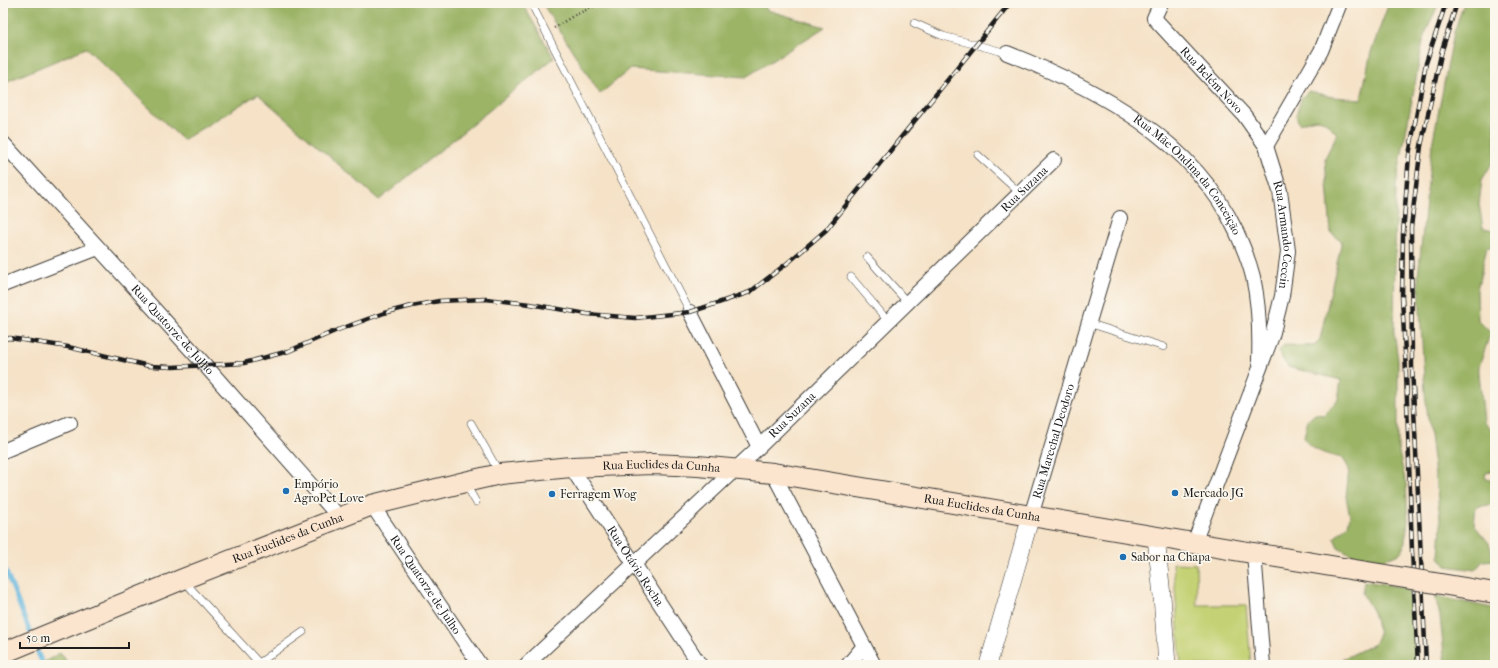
<svg xmlns="http://www.w3.org/2000/svg" width="1498" height="668" font-family="'IM FELL French Canon',serif">
<style>
.green{fill:#c4d274;stroke:#707748}
.forest{fill:#9bb466;stroke:#5c6841}
.lines{fill:none;stroke-linecap:round;stroke-linejoin:round}
.stream{stroke:#62b6de;stroke-width:4.5}
.service-casing{stroke:#3d3a36;stroke-width:8}
.minor-casing{stroke:#3d3a36;stroke-width:16}
.tertiary-casing{stroke:#3d3a36;stroke-width:18}
.secondary-casing{stroke:#3d3a36;stroke-width:22}
.path{stroke:#3d3a36;stroke-width:2.5;stroke-dasharray:1 3;stroke-linecap:butt}
.service{stroke:#fff;stroke-width:7}
.minor{stroke:#fff;stroke-width:14}
.tertiary{stroke:#fff;stroke-width:17}
.secondary{stroke:#fbe5cf;stroke-width:20}
.rail-casing{stroke:#1c1c1c;stroke-width:4.5}
.rail{stroke:#fbf7ec;stroke-width:3;stroke-dasharray:9;stroke-linecap:butt}
.secondary-bridge-casing{stroke:#3d3a36;stroke-width:22;stroke-linecap:butt}
.secondary-bridge{stroke:#fbe5cf;stroke-width:20}
.poi-dot{fill:#1f6fb2;stroke:#fbf7ec;stroke-width:1.5}
.labels{text-anchor:middle;dominant-baseline:central;stroke-width:3.5;stroke-linejoin:round;paint-order:stroke}
.street-label{font-size:12px;fill:#1c1c1c;stroke:#fbf7ec}
.poi-label{font-size:12px;fill:#1c1c1c;stroke:#fbf7ec;text-anchor:start}
</style>
<rect width="100%" height="100%" fill="#fbf7ec"/>
<filter id="ink" filterUnits="userSpaceOnUse"><feTurbulence type="fractalNoise" baseFrequency=".025" numOctaves="2"/><feDisplacementMap in="SourceGraphic" scale="8" xChannelSelector="R" yChannelSelector="G"/><feConvolveMatrix kernelMatrix="1 2 1 2 8 2 1 2 1" color-interpolation-filters="sRGB"/></filter>
<filter id="wash" filterUnits="userSpaceOnUse"><feTurbulence type="fractalNoise" baseFrequency=".012" numOctaves="4" result="noise"/><feDisplacementMap in="SourceGraphic" scale="16" xChannelSelector="R" yChannelSelector="G"/><feGaussianBlur stdDeviation="0.9" result="paint"/><feColorMatrix in="noise" values="0 0 0 0 0 0 0 0 0 0 0 0 0 0 0 0 0 1.4 0 .05"/><feComposite in="paint" operator="in"/></filter>
<g filter="url(#wash)">
<rect width="100%" height="100%" fill="#f5e2c7"/>
<path class="green" d="M1173,563L1196,564L1197,605H1246L1251,665H1181Z"/>
<path class="forest" d="M3,3H522L554,58L379,200L258,94L183,140L86,48L3,83Z
M542,3H762L767,10L825,27L746,77L630,69L600,94Z
M1389,3H1439L1424,36L1396,185L1394,331L1398,360V448L1406,484L1408,521L1404,548L1398,555L1382,560L1354,556L1338,547L1334,538L1348,525L1350,516L1346,497L1349,469L1343,458C1328,455 1313,452 1304,437L1308,420L1315,414L1324,415L1338,399L1341,380L1288,367L1278,352L1284,345L1313,346L1320,339L1342,241L1331,233L1325,158L1337,134C1322,117 1321,116 1299,124L1296,115L1302,97L1309,91L1332,97L1361,99L1371,52Z
M1464,3H1495V158L1482,180L1479,204L1483,228L1495,230V247H1487L1477,290L1478,320L1489,331L1495,333V335L1489,337L1479,367V373L1484,422L1495,434V469L1485,474L1486,479L1495,481V504L1476,507L1474,525L1489,543L1494,560L1483,561L1475,570L1446,566L1439,557L1441,526L1425,393L1418,276L1432,145L1454,32Z
M1364,581L1408,588L1417,665H1341L1343,659L1374,644L1379,634L1373,612L1362,593Z
M1435,596L1492,608L1495,612V665H1445L1440,616Z
M60,653L70,665H39Z"/>
<g class="lines">
<path class="stream" d="M3,564L32,637
M35,646L43,665"/>
</g>
</g>
<g filter="url(#ink)">
<g class="lines">
<g class="service-casing">
<path id="service" d="M531,3L690,312
M914,23L943,36L1007,53
M978,155L1020,193
M867,257L907,302
M851,277L888,321
M1088,323L1164,347
M471,423L499,472
M465,483L476,502
M184,581L259,663L303,632"/>
</g>
<g class="minor-casing">
<g id="minor">
<path id="s1" d="M1161,3L1154,18L1244,115L1266,146L1280,191L1288,251L1282,296L1272,336L1194,543"/>
<path id="s2" d="M1007,53C1098,89 1193,139 1236,231C1243,246 1249,261 1253,277C1259,304 1260,333 1259,361"/>
<path id="s3" d="M3,143L205,365L340,518"/>
<path d="M1266,146L1321,51L1340,3"/>
<path d="M3,285L98,248"/>
<path d="M690,312L759,447"/>
<path d="M3,451L70,423"/>
<path id="s4" d="M571,467L700,665"/>
<path d="M773,473L874,665"/>
<path id="s5" d="M372,505L480,665"/>
<path id="s6" d="M1031,516L1120,218"/>
<path d="M1254,553L1263,665"/>
<path id="s7" d="M526,665L759,447L1054,160"/>
<path d="M848,665L864,646"/>
</g>
</g>
<g class="tertiary-casing">
<path id="tertiary" d="M1156,537L1162,596L1167,665
M988,665L1031,516"/>
</g>
<g class="secondary-casing">
<g id="secondary">
<path d="M1423,581L1495,593"/>
<path id="s8" d="M3,653L183,579L372,505L465,482L500,474L571,467L653,464L698,466L773,473L1343,568"/>
</g>
</g>
<path class="path" d="M554,28L573,16L601,3"/>
<use href="#service" class="service"/>
<use href="#minor" class="minor"/>
<use href="#tertiary" class="tertiary"/>
<use href="#secondary" class="secondary"/>
<g class="rail-casing">
<path id="rail" d="M3,339L10,338L68,347L149,366L173,367L244,363L289,351L335,331L384,313L412,306L439,301L485,299L530,304L587,314L635,318L690,312L718,303L750,292L790,261L826,230L1010,3
M1418,665L1412,551L1406,372L1402,297L1403,234L1409,155L1426,63L1446,3
M1426,665L1412,366L1411,227L1421,146L1442,50L1457,3"/>
</g>
<use href="#rail" class="rail"/>
<g class="secondary-bridge-casing">
<path id="secondary-bridge" d="M1343,568L1423,581"/>
</g>
<use href="#secondary-bridge" class="secondary-bridge"/>
</g>
</g>
<g class="poi-dot">
<circle cx="286" cy="491" r="4"/>
<circle cx="1175" cy="493" r="4"/>
<circle cx="552" cy="494" r="4"/>
<circle cx="1123" cy="557" r="4"/>
</g>
<g class="labels">
<g class="street-label">
<text stroke="none"><textPath href="#s1" startOffset="101">Rua Belém Novo</textPath></text>
<text stroke="none"><textPath href="#s2" startOffset="222">Rua Mãe Ondina da Conceição</textPath></text>
<text stroke="none"><textPath href="#s7" startOffset="689">Rua Suzana</textPath></text>
<text stroke="none"><textPath href="#s1" startOffset="278">Rua Armando Ceccin</textPath></text>
<text stroke="none"><textPath href="#s3" startOffset="252">Rua Quatorze de Julho</textPath></text>
<text stroke="none"><textPath href="#s7" startOffset="365">Rua Suzana</textPath></text>
<text stroke="none"><textPath href="#s6" startOffset="78">Rua Marechal Deodoro</textPath></text>
<text stroke="none"><textPath href="#s8" startOffset="691">Rua Euclides da Cunha</textPath></text>
<text stroke="none"><textPath href="#s8" startOffset="1015">Rua Euclides da Cunha</textPath></text>
<text stroke="none"><textPath href="#s8" startOffset="307">Rua Euclides da Cunha</textPath></text>
<text stroke="none"><textPath href="#s4" startOffset="118">Rua Otávio Rocha</textPath></text>
<text stroke="none"><textPath href="#s5" startOffset="96">Rua Quatorze de Julho</textPath></text>
</g>
<g class="poi-label">
<text x="294" y="484">Empório<tspan x="294" dy="14">AgroPet Love</tspan></text>
<text x="1183" y="493">Mercado JG</text>
<text x="560" y="494">Ferragem Wog</text>
<text x="1131" y="557">Sabor na Chapa</text>
</g>
</g>
<rect width="1498" height="668" fill="none" stroke="#fbf7ec" stroke-width="16"/>
<path d="M20 642v6h109v-6" fill="none" stroke="#1c1c1c" stroke-width="2"/>
<text x="26" y="642" font-size="12" fill="#1c1c1c" stroke="#fbf7ec" stroke-width="3" paint-order="stroke">50 m</text>
</svg>
